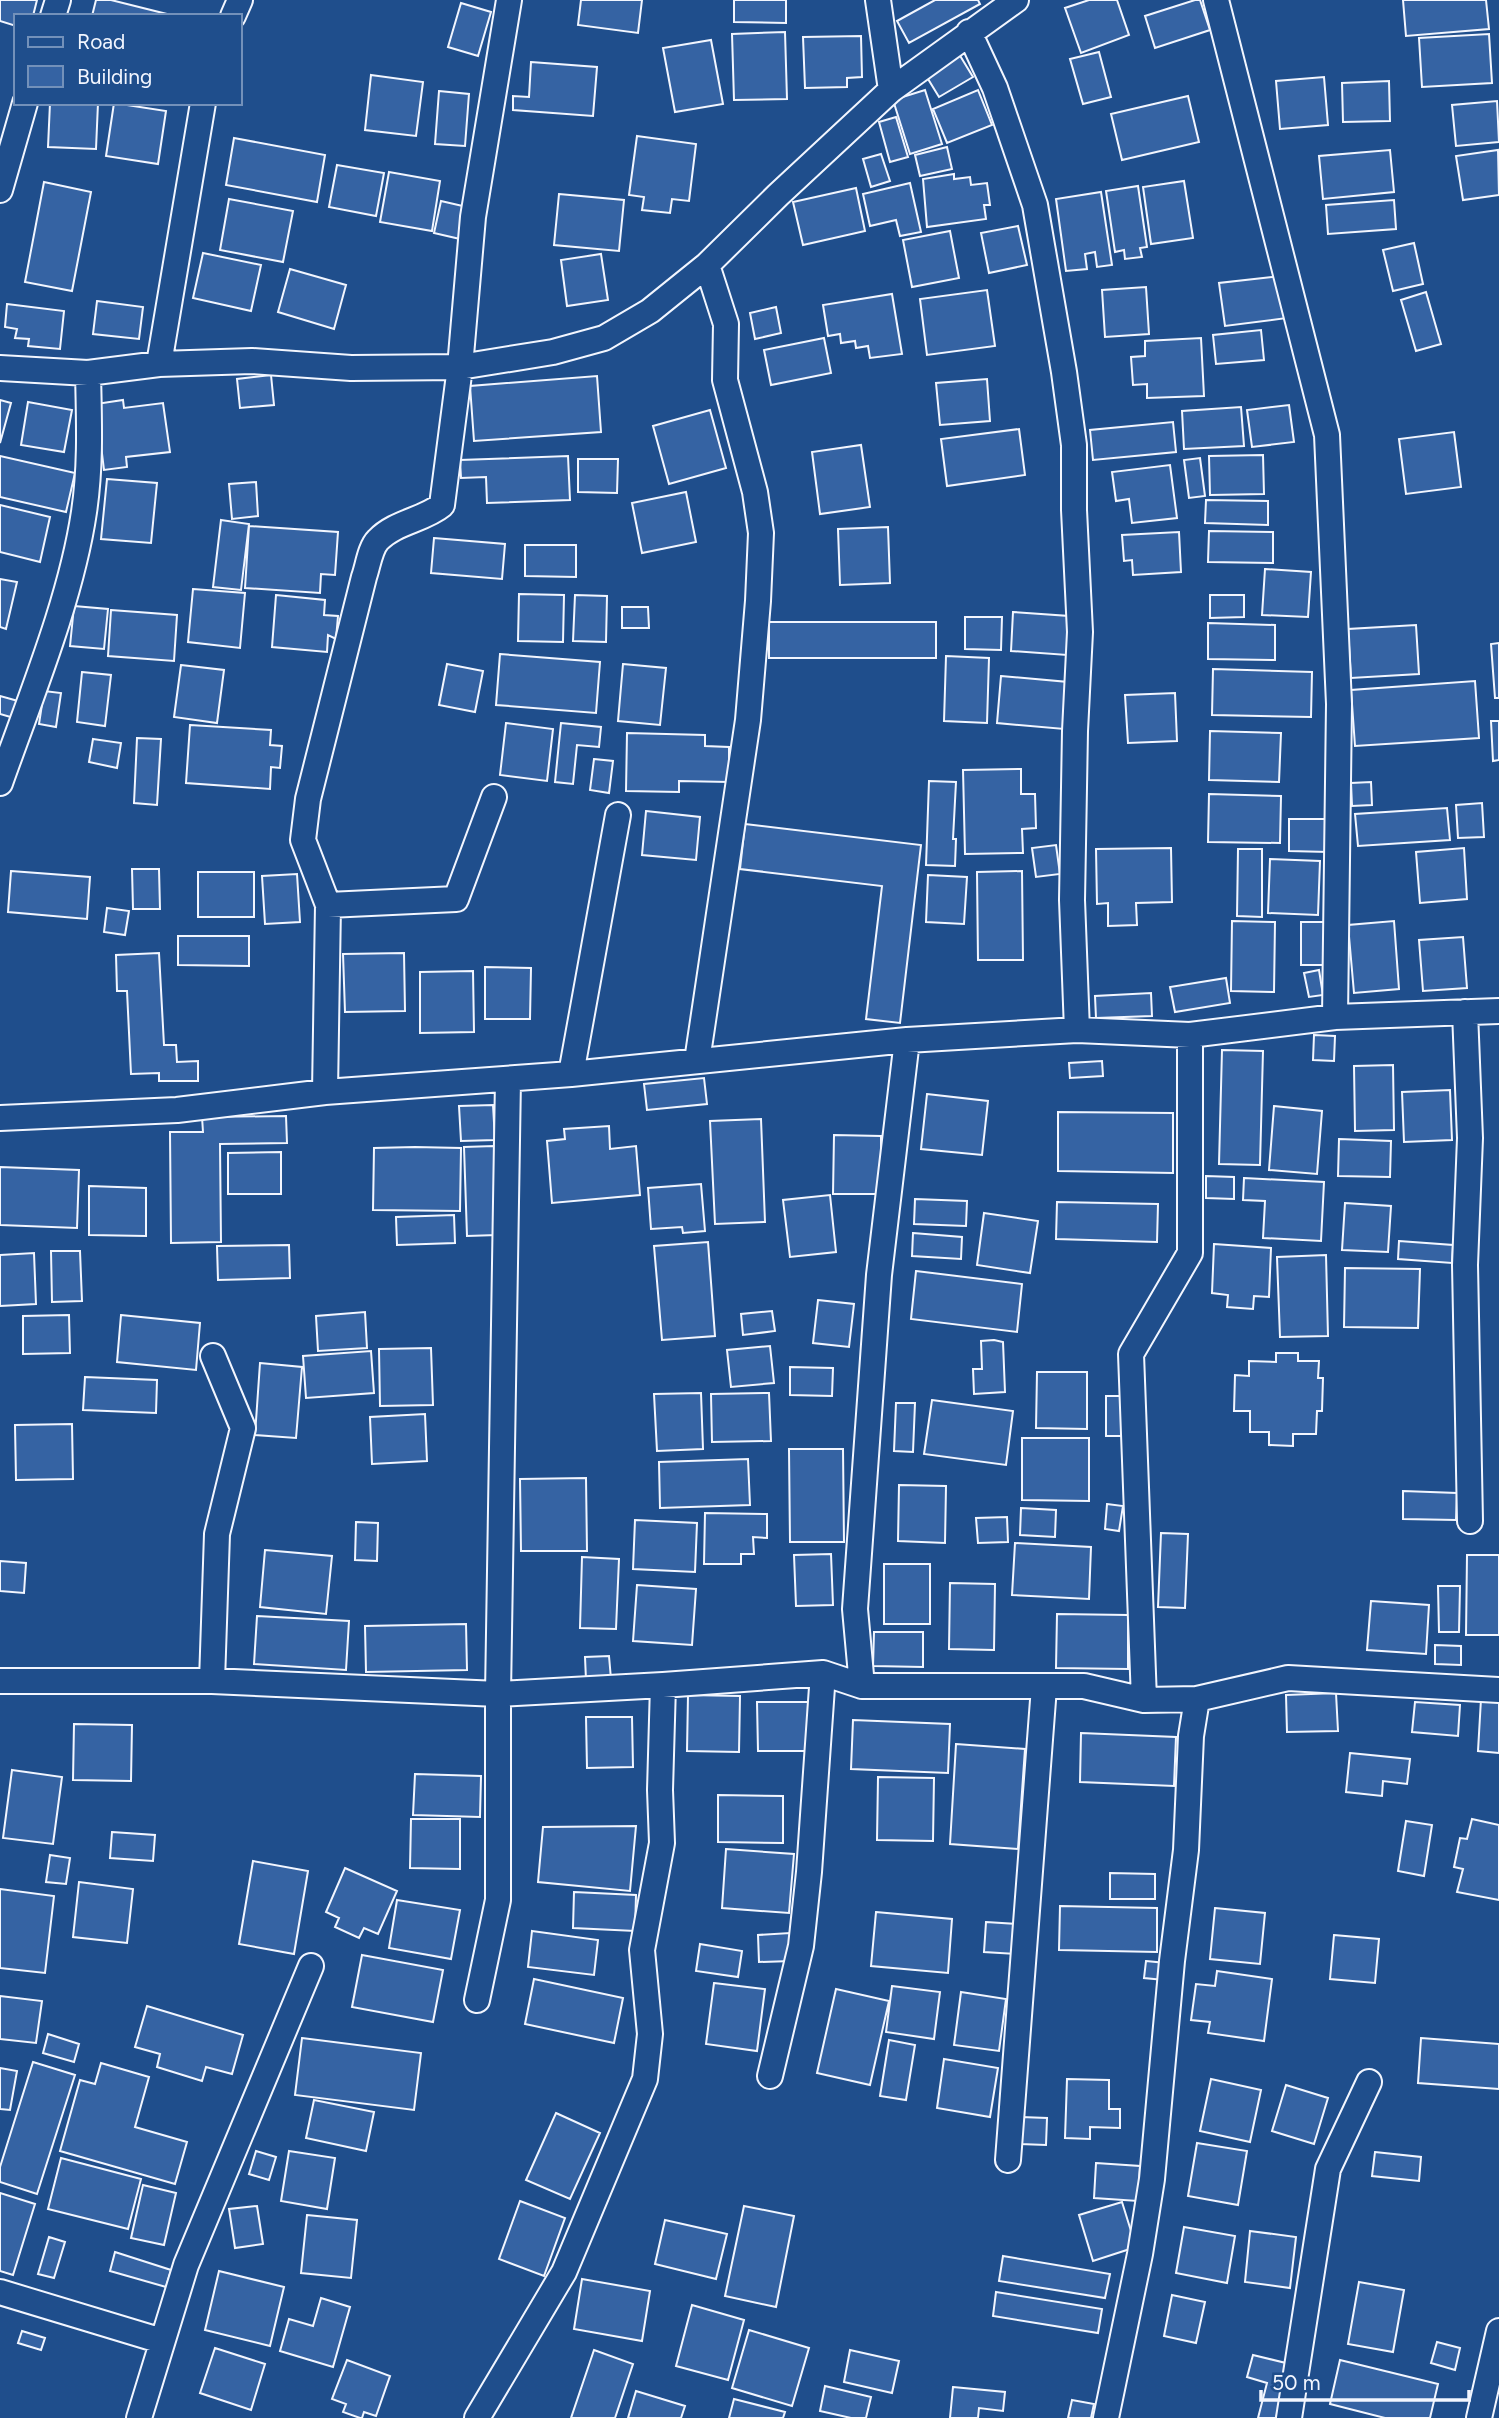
<svg xmlns="http://www.w3.org/2000/svg" width="1499" height="2418" font-family="Figtree,sans-serif">
<style>
.building{fill:#3563a3;stroke:#f2f6ff;stroke-width:2}
.lines{fill:none;stroke-linecap:round;stroke-linejoin:round}
.street-casing{stroke:#f2f6ff;stroke-width:28}
.street{stroke:#1f4e8c;stroke-width:24}
</style>
<rect width="100%" height="100%" fill="#1f4e8c"/>
<path class="building" d="M0,0H37L33,16H16V26L0,21Z
M96,0H111L175,16H92Z
M581,0H642L638,33L578,25Z
M734,0H786V23L734,22Z
M935,0H978L980,4L909,43L897,21Z
M1089,0H1117L1129,35L1081,53L1065,8Z
M1195,0H1200L1210,30L1155,48L1145,16Z
M1403,0H1486L1489,29L1406,36Z
M461,3L491,12L478,56L448,47Z
M785,32L787,99L734,100L732,34Z
M1489,34L1492,83L1422,87L1419,38Z
M861,36L862,77L847,78V87L805,88L803,37Z
M711,40L723,104L675,112L663,48Z
M1099,52L1111,97L1083,104L1070,59Z
M959,54L973,77L939,97L925,74Z
M531,62L597,67L593,116L513,110V96L529,97Z
M371,75L423,82L416,136L365,130Z
M1324,77L1328,125L1280,129L1276,81Z
M1389,81L1390,121L1343,122L1342,83Z
M925,90L942,144L910,154L893,100Z
M978,90L992,125L947,143L933,109Z
M439,91L469,94L465,146L435,144Z
M1188,96L1199,142L1122,160L1111,114Z
M1497,101L1499,142L1456,146L1452,105Z
M50,103H98L96,149L48,147Z
M114,103L166,111L158,164L106,156Z
M896,117L908,157L890,162L879,122Z
M637,136L696,144L689,201L672,199L670,213L642,210L644,197L629,195Z
M234,138L325,155L317,202L226,185Z
M947,147L952,169L920,176L915,155Z
M1390,150L1394,192L1323,199L1319,156Z
M1498,150L1499,195L1463,200L1456,156Z
M881,154L890,181L871,187L863,159Z
M337,165L384,173L376,216L329,207Z
M389,172L440,181L432,231L380,222Z
M954,174V179L970,177L971,185L987,183L990,205H984L986,219L927,227L923,179Z
M1184,181L1193,238L1151,244L1143,187Z
M44,182L91,192L72,291L25,282Z
M910,183L921,232L900,236L896,220L870,226L863,194Z
M1138,186L1147,247L1140,248L1142,257L1125,259L1124,250L1115,252L1106,191Z
M856,188L865,231L803,245L793,202Z
M1101,192L1112,265L1097,267L1095,252L1085,254L1087,269L1066,271L1056,199Z
M559,194L624,200L619,251L554,245Z
M229,199L293,211L283,262L220,250Z
M1394,200L1396,229L1328,234L1326,205Z
M441,201L467,207L460,239L434,233Z
M1018,226L1027,265L989,273L981,233Z
M950,231L959,278L912,287L903,240Z
M1414,243L1423,284L1393,291L1383,250Z
M203,253L261,265L251,311L193,298Z
M601,254L608,300L567,306L561,260Z
M290,269L346,285L334,329L278,312Z
M1281,276L1287,318L1225,326L1219,283Z
M1146,287L1149,334L1105,337L1102,290Z
M987,290L995,346L927,355L920,299Z
M1426,292L1441,344L1416,351L1401,300Z
M892,294L902,354L870,358L868,346L856,348L855,341L841,343L840,334L828,336L823,305Z
M97,301L143,307L139,339L93,334Z
M7,304L64,311L60,349L28,346L29,339L15,338L17,329L5,327Z
M776,307L781,333L755,339L750,313Z
M1261,330L1264,360L1216,364L1213,335Z
M824,338L831,373L771,385L764,350Z
M1201,338L1204,396L1147,398V384L1133,385L1131,357L1145,356V341Z
M271,375L274,405L240,408L237,379Z
M597,376L601,432L474,441L470,386Z
M987,379L990,421L940,425L936,383Z
M0,400L11,403L0,443Z
M123,400L124,408L163,403L170,452L126,457L127,467L104,470L96,404Z
M28,402L72,410L64,452L21,445Z
M1289,405L1294,442L1252,447L1247,410Z
M1241,407L1244,446L1184,449L1182,411Z
M710,410L726,468L669,484L653,426Z
M1173,422L1176,452L1093,460L1090,430Z
M1019,429L1025,475L947,486L941,439Z
M1454,432L1461,487L1406,494L1399,439Z
M861,445L870,507L820,514L812,452Z
M1263,455L1264,494L1210,495L1209,456Z
M0,456L75,473L66,512L0,497Z
M568,456L570,500L487,503L486,477L461,478L460,460Z
M1200,458L1205,496L1189,498L1184,460Z
M578,459H618L617,493L578,492Z
M1170,465L1177,518L1132,523L1129,499L1116,501L1112,472Z
M107,479L157,483L151,543L101,539Z
M256,482L258,516L232,519L229,484Z
M686,492L696,542L642,553L632,503Z
M1206,500L1268,501V525L1205,523Z
M0,505L50,517L40,562L0,552Z
M221,520L249,524L241,590L213,587Z
M249,526L338,532L335,575L321,574L320,593L245,588Z
M888,527L890,583L840,585L838,529Z
M1209,531L1273,532V563L1208,562Z
M1179,532L1181,572L1133,575L1132,560L1124,561L1122,535Z
M434,538L505,544L502,579L431,573Z
M525,545H576V577L525,576Z
M1265,569L1311,572L1308,617L1262,615Z
M0,579L17,582L6,629L0,627Z
M193,589L245,593L240,648L188,642Z
M519,594L564,595L563,642L518,641Z
M276,595L325,600L324,615L338,616L336,639L328,635L327,652L272,647Z
M575,595L607,596L606,642L573,641Z
M1210,595H1244V617L1210,618Z
M74,606L108,609L104,649L70,646Z
M622,607H648L649,628H622Z
M111,610L177,615L174,661L108,656Z
M1013,612L1069,616L1067,655L1011,651Z
M965,617H1002L1001,650L965,649Z
M769,622H936V658H769Z
M1208,623L1275,625V660L1208,659Z
M1416,625L1419,674L1351,678L1348,629Z
M1499,643V698H1495L1491,644Z
M500,654L600,662L596,713L496,705Z
M946,656L989,658L987,723L944,721Z
M447,664L483,671L475,712L439,705Z
M623,664L666,668L660,725L618,721Z
M181,665L224,670L217,723L174,717Z
M1213,669L1312,672L1311,717L1212,715Z
M82,672L111,675L105,726L77,722Z
M1001,676L1068,682L1064,729L997,723Z
M1475,681L1479,738L1355,746L1351,690Z
M44,691L61,693L56,727L39,724Z
M1175,693L1177,741L1128,743L1125,695Z
M0,696L18,701L14,718L0,714Z
M1491,721H1499V760L1493,761Z
M506,723L553,729L547,781L500,775Z
M561,723L601,727L599,747L577,745L573,784L555,782Z
M190,725L271,730L270,745L282,746L280,768L271,767L270,789L186,783Z
M1210,731L1281,733L1279,782L1209,780Z
M627,733L705,735V746L729,747V782L679,781V792L626,791Z
M137,738L161,739L157,805L134,803Z
M93,739L121,743L117,768L89,762Z
M594,759L613,761L609,793L590,790Z
M1021,769V794H1035L1036,828L1022,829L1023,853L965,854L963,770Z
M929,781L956,782L953,839H956L955,866L926,865Z
M1371,782L1372,805L1352,806L1351,783Z
M1209,794L1281,796L1280,843L1208,842Z
M1482,803L1484,837L1458,838L1456,805Z
M1447,808L1450,840L1358,846L1355,814Z
M646,811L700,817L696,860L642,855Z
M1289,819H1327L1328,852L1289,851Z
M745,824L921,845L900,1023L866,1019L882,886L740,869Z
M1056,845L1060,874L1036,877L1032,848Z
M1171,848L1172,902L1136,903L1137,925L1108,926V903L1097,904L1096,849Z
M1464,848L1467,899L1420,903L1416,852Z
M1238,849H1262V917L1237,916Z
M1270,859L1320,861L1318,915L1268,913Z
M132,869H159L160,909H133Z
M11,871L90,877L87,919L8,912Z
M1022,871L1023,960H978L977,872Z
M198,872H254V917H198Z
M297,874L300,922L265,924L262,876Z
M928,875L967,877L964,924L926,922Z
M107,908L129,911L125,935L104,932Z
M1232,921L1275,922L1274,992L1231,991Z
M1394,921L1399,989L1354,993L1348,925Z
M1301,922H1328V965H1301Z
M178,936H249V966L178,965Z
M1463,937L1467,988L1423,991L1419,940Z
M159,953L164,1045H176L177,1062L198,1061V1081H159V1073L131,1074L127,991H117L116,955Z
M404,953L405,1011L345,1012L343,954Z
M485,967L531,968L530,1019H485Z
M1319,970L1323,995L1309,997L1304,973Z
M473,971L474,1032L420,1033V972Z
M1226,978L1230,1003L1175,1012L1170,987Z
M1151,993L1152,1016L1096,1018L1095,996Z
M1314,1035L1335,1036L1334,1061L1313,1060Z
M1222,1050L1263,1051L1260,1165L1219,1164Z
M1102,1061L1103,1076L1070,1078L1069,1063Z
M1393,1065L1394,1130L1355,1131L1354,1066Z
M704,1078L707,1104L647,1110L644,1084Z
M1450,1090L1452,1140L1404,1142L1402,1092Z
M927,1094L988,1101L982,1155L921,1149Z
M493,1105L495,1140L461,1141L459,1106Z
M1274,1106L1322,1111L1317,1174L1269,1170Z
M1058,1112L1173,1113V1173L1058,1171Z
M286,1116L287,1143L220,1144L221,1242L171,1243L170,1132H203L202,1117Z
M761,1119L765,1222L715,1224L710,1121Z
M609,1126L610,1149L636,1146L640,1195L552,1203L547,1141L565,1139L564,1129Z
M834,1135L881,1136V1194H833Z
M1339,1139L1391,1141L1390,1177L1338,1176Z
M494,1146L497,1235L467,1236L464,1147Z
M415,1147L461,1148L460,1211L373,1210L374,1148Z
M281,1152V1194H228V1153Z
M0,1167L79,1170L77,1228L0,1225Z
M1206,1176L1234,1177V1199L1206,1198Z
M1244,1178L1324,1182L1321,1241L1263,1238L1265,1201L1243,1200Z
M701,1184L705,1231L683,1233L682,1227L651,1229L648,1188Z
M89,1186L146,1188V1236L89,1235Z
M830,1195L836,1252L790,1257L783,1200Z
M915,1199L967,1201L966,1226L914,1224Z
M1057,1202L1158,1204L1157,1242L1056,1239Z
M1345,1203L1391,1206L1388,1252L1342,1250Z
M984,1213L1038,1221L1030,1273L977,1265Z
M454,1215L455,1243L397,1245L396,1217Z
M913,1233L962,1237L961,1259L912,1256Z
M1399,1241L1453,1245L1452,1263L1398,1259Z
M708,1242L715,1336L662,1340L654,1246Z
M1214,1244L1271,1248L1269,1297L1254,1296L1253,1309L1227,1307L1228,1295L1212,1293Z
M289,1245L290,1278L218,1280L217,1246Z
M51,1251H80L82,1301L52,1302Z
M34,1253L36,1304L0,1306V1255Z
M1326,1255L1328,1336L1280,1337L1277,1257Z
M1345,1268L1420,1269L1418,1328L1344,1327Z
M916,1271L1022,1284L1017,1332L911,1319Z
M818,1300L854,1304L849,1347L813,1343Z
M772,1311L775,1331L743,1335L741,1314Z
M365,1312L367,1348L318,1351L316,1316Z
M69,1315L70,1353L23,1354V1316Z
M121,1315L200,1323L196,1370L117,1362Z
M994,1340L1003,1342L1005,1392L974,1394L973,1369H982L981,1341Z
M770,1346L774,1383L731,1387L727,1350Z
M431,1348L433,1405L380,1406L379,1349Z
M371,1351L374,1393L306,1398L303,1356Z
M1276,1353H1298V1361H1319L1318,1378H1323L1322,1411H1317L1316,1434H1293V1446L1269,1445V1432H1250V1411H1234L1235,1375L1249,1376V1361L1276,1362Z
M260,1363L302,1367L296,1438L255,1435Z
M790,1367L833,1368L832,1396L790,1395Z
M1037,1372H1087V1429L1036,1428Z
M85,1377L157,1380L156,1413L83,1410Z
M701,1393L703,1449L657,1451L654,1394Z
M769,1393L771,1441L712,1442L711,1394Z
M1106,1396H1124L1125,1436H1106Z
M932,1400L1013,1411L1006,1465L924,1454Z
M896,1403H915L913,1452L894,1451Z
M425,1414L427,1461L372,1464L370,1417Z
M72,1424L73,1479L16,1480L15,1425Z
M1022,1438H1089V1501L1022,1500Z
M789,1449H843L844,1542H790Z
M748,1459L750,1505L660,1508L659,1462Z
M586,1478L587,1551H521L520,1479Z
M899,1485L946,1486L945,1543L898,1541Z
M1403,1491L1457,1493L1456,1520L1403,1519Z
M1107,1504L1123,1506L1119,1531L1105,1529Z
M1021,1508L1056,1510L1055,1537L1020,1535Z
M705,1513L767,1514V1538L753,1537L754,1554H741V1564H704Z
M1007,1517L1008,1542L978,1543L976,1518Z
M635,1520L697,1523L695,1572L633,1569Z
M356,1522L378,1523L377,1561L355,1560Z
M1161,1533L1188,1534L1185,1608L1158,1607Z
M1015,1543L1091,1547L1089,1599L1012,1595Z
M265,1550L332,1556L326,1614L260,1607Z
M831,1554L833,1605L796,1606L794,1555Z
M1467,1555H1499V1635H1466Z
M582,1557L619,1559L616,1629L580,1628Z
M0,1561L26,1563L24,1593L0,1591Z
M884,1564H930V1624H884Z
M950,1583L995,1584L994,1650L949,1649Z
M637,1585L696,1589L692,1645L633,1641Z
M1438,1586H1460L1459,1632H1439Z
M1371,1601L1429,1605L1426,1654L1367,1650Z
M1057,1614L1128,1615V1669L1056,1668Z
M257,1616L349,1621L346,1670L254,1664Z
M466,1624L467,1670L366,1672L365,1626Z
M874,1632H923V1667L873,1666Z
M1435,1645L1461,1646V1665L1435,1664Z
M609,1656L611,1679L586,1680L585,1657Z
M1336,1693L1338,1731L1287,1732L1286,1695Z
M688,1695L740,1696L739,1752L687,1751Z
M1481,1699L1499,1700V1753L1478,1751Z
M757,1702H810L811,1751H758Z
M1415,1702L1460,1705L1458,1736L1412,1732Z
M586,1717H632L633,1767L587,1768Z
M853,1720L950,1724L948,1773L851,1769Z
M74,1724L132,1725L131,1781L73,1780Z
M1081,1733L1176,1737L1174,1786L1080,1782Z
M956,1744L1025,1749L1018,1849L950,1844Z
M1350,1753L1410,1759L1407,1784L1383,1781L1382,1796L1346,1792Z
M12,1770L62,1777L53,1844L3,1838Z
M415,1774L481,1776L480,1817L413,1815Z
M878,1777L934,1778L933,1841L877,1840Z
M718,1795L783,1796V1843L718,1842Z
M411,1819H460V1869L410,1868Z
M1472,1819L1499,1825V1900L1457,1892L1463,1869L1454,1867L1460,1838L1467,1839Z
M1406,1821L1432,1825L1424,1876L1398,1871Z
M636,1826L630,1891L538,1882L543,1827Z
M112,1832L155,1835L153,1861L110,1858Z
M726,1849L794,1854L789,1913L722,1908Z
M50,1855L70,1858L66,1884L46,1882Z
M253,1861L308,1871L294,1954L239,1944Z
M345,1868L397,1891L378,1934L364,1928L359,1938L335,1927L339,1918L326,1912Z
M1110,1873L1155,1874V1899H1110Z
M79,1882L133,1889L127,1943L73,1937Z
M0,1889L54,1896L45,1973L0,1968Z
M574,1892L636,1895L635,1931L573,1928Z
M397,1900L460,1910L451,1959L389,1948Z
M1060,1906L1157,1908V1952L1059,1950Z
M1215,1908L1265,1913L1260,1964L1210,1959Z
M876,1912L952,1919L948,1973L871,1966Z
M986,1922L1017,1924L1016,1954L984,1952Z
M532,1931L598,1940L594,1975L528,1967Z
M790,1933L791,1961L759,1962L758,1935Z
M1334,1935L1379,1939L1375,1983L1330,1979Z
M700,1944L742,1951L738,1977L696,1971Z
M362,1955L443,1970L433,2022L352,2007Z
M1146,1961L1166,1963L1164,1980L1144,1978Z
M1217,1971L1272,1979L1264,2041L1208,2033L1210,2022L1191,2020L1196,1984L1215,1986Z
M534,1979L623,1998L614,2043L525,2024Z
M714,1983L765,1989L757,2051L706,2044Z
M892,1986L940,1992L934,2039L886,2032Z
M836,1989L889,2001L870,2085L817,2073Z
M961,1992L1006,1999L999,2051L954,2045Z
M0,1996L42,2001L36,2043L0,2039Z
M147,2006L243,2035L232,2074L206,2067L202,2081L157,2067L160,2054L135,2047Z
M48,2034L79,2044L74,2062L43,2053Z
M302,2038L421,2053L414,2110L295,2095Z
M1421,2038L1499,2044V2089L1418,2083Z
M889,2040L915,2045L906,2100L880,2096Z
M944,2059L998,2068L990,2117L937,2108Z
M33,2062L75,2075L37,2194L0,2182V2167Z
M101,2063L149,2077L135,2127L187,2142L175,2184L60,2151L80,2080L95,2084Z
M0,2068L17,2071L10,2110L0,2109Z
M1067,2079L1109,2080V2109H1120V2128L1090,2127V2139L1065,2138Z
M1211,2079L1261,2090L1250,2142L1200,2131Z
M1286,2085L1328,2098L1314,2144L1272,2131Z
M314,2100L374,2112L366,2151L306,2138Z
M556,2113L600,2133L570,2199L526,2180Z
M1021,2117L1047,2118L1046,2145L1020,2144Z
M1197,2143L1247,2151L1238,2205L1188,2196Z
M256,2151L276,2157L269,2180L249,2174Z
M289,2151L335,2158L327,2209L281,2201Z
M1375,2152L1421,2157L1419,2181L1372,2176Z
M61,2158L141,2179L128,2229L48,2209Z
M1096,2163L1140,2166L1138,2201L1094,2198Z
M143,2185L176,2193L164,2245L131,2238Z
M0,2193L35,2204L13,2275L0,2271Z
M520,2201L565,2218L544,2276L499,2259Z
M1122,2202L1136,2247L1093,2261L1079,2215Z
M257,2206L263,2244L235,2248L229,2209Z
M744,2206L794,2216L776,2307L725,2296Z
M307,2215L357,2220L351,2278L301,2273Z
M665,2220L727,2234L716,2279L655,2264Z
M1184,2227L1235,2236L1227,2283L1176,2273Z
M1250,2231L1296,2237L1290,2288L1245,2282Z
M49,2237L65,2242L54,2278L38,2274Z
M115,2252L171,2270L166,2287L110,2271Z
M1003,2256L1110,2274L1105,2298L999,2281Z
M219,2271L284,2287L270,2346L205,2330Z
M582,2279L650,2291L642,2341L574,2329Z
M1359,2282L1404,2290L1393,2352L1348,2344Z
M996,2292L1102,2309L1098,2333L993,2316Z
M1172,2295L1205,2302L1196,2343L1164,2336Z
M321,2298L350,2307L333,2367L280,2351L289,2319L313,2326Z
M692,2305L744,2320L728,2380L676,2366Z
M749,2330L809,2348L792,2406L732,2388Z
M22,2331L45,2338L41,2350L18,2343Z
M1437,2342L1460,2348L1455,2370L1431,2363Z
M215,2348L265,2364L251,2410L200,2393Z
M594,2350L633,2364L615,2418H571Z
M850,2350L899,2361L892,2393L844,2382Z
M1253,2355L1290,2364L1276,2418H1258L1267,2383L1247,2377Z
M347,2360L390,2376L376,2416L364,2412L362,2418H360L343,2412L346,2404L332,2399Z
M1340,2360L1438,2384L1430,2418H1385L1330,2404Z
M825,2386L871,2397L866,2418H851L820,2411Z
M953,2387L1005,2392L1003,2411L979,2408L978,2418H950Z
M636,2391L685,2406L681,2418H628Z
M734,2399L785,2412L783,2418H729Z
M1072,2400L1094,2404L1091,2418H1068Z"/>
<g class="lines">
<g class="street-casing">
<path id="street" d="M878,0L891,90
M1216,0L1327,435L1339,704L1335,1017
M53,16L58,0
M233,16L240,0
M969,32L995,88L1035,205L1064,372L1074,445V510L1080,632L1075,731L1072,900L1077,1030
M0,190L25,103
M159,364L203,103
M0,368L88,373L159,364L252,361L351,368L460,367L553,352L604,338L650,311L707,265L778,195L891,90L1016,0
M0,783C30,698 71,600 84,512C91,466 89,419 88,373
M328,905L456,899L494,797
M1465,1012L1470,1138L1465,1265L1470,1521
M697,1061L748,720L758,601L761,533L755,492L725,380L726,324L707,265
M571,1074L618,815
M325,1092L328,905L303,840L308,799L364,577C368,566 370,548 378,540C395,522 424,520 442,505L460,367L473,217L509,0
M0,1118L177,1110L325,1092L571,1074L907,1040L1077,1030L1190,1035L1335,1017L1499,1011
M0,1681H212L498,1694L663,1685L823,1673L862,1686H1084L1144,1700L1197,1699L1288,1678L1499,1690
M212,1681L217,1534L243,1428L213,1356
M862,1686L855,1609L879,1275L907,1040
M1144,1700L1131,1354L1190,1253V1035
M477,2000L498,1900V1694L508,1079
M770,2076L801,1946L809,1872L823,1673
M1008,2160L1044,1687
M0,2292L162,2341
M139,2418L186,2265L311,1966
M477,2418L564,2272L645,2079L650,2034L642,1950L662,1843L660,1790L663,1685
M1106,2418L1140,2254L1152,2179L1172,1961L1186,1850L1191,1736L1197,1699
M1289,2418L1328,2169L1369,2082
M1479,2418L1499,2331"/>
</g>
<use href="#street" class="street"/>
</g>
<rect x="14" y="14" width="228" height="91" fill="#1f4e8c" stroke="#7391ba" stroke-width="2"/>
<rect x="28" y="37" width="35" height="10" fill="#1f4e8c" stroke="#7391ba" stroke-width="2"/>
<text x="77" y="49" font-size="21" fill="#f2f6ff">Road</text>
<rect x="28" y="66" width="35" height="21" fill="#3563a3" stroke="#7391ba" stroke-width="2"/>
<text x="77" y="84" font-size="21" fill="#f2f6ff">Building</text>
<path d="M1261 2390v10h208v-10" fill="none" stroke="#f2f6ff" stroke-width="3.5"/>
<text x="1272" y="2390" font-size="21" fill="#f2f6ff" stroke="#1f4e8c" stroke-width="5" paint-order="stroke">50 m</text>
</svg>
